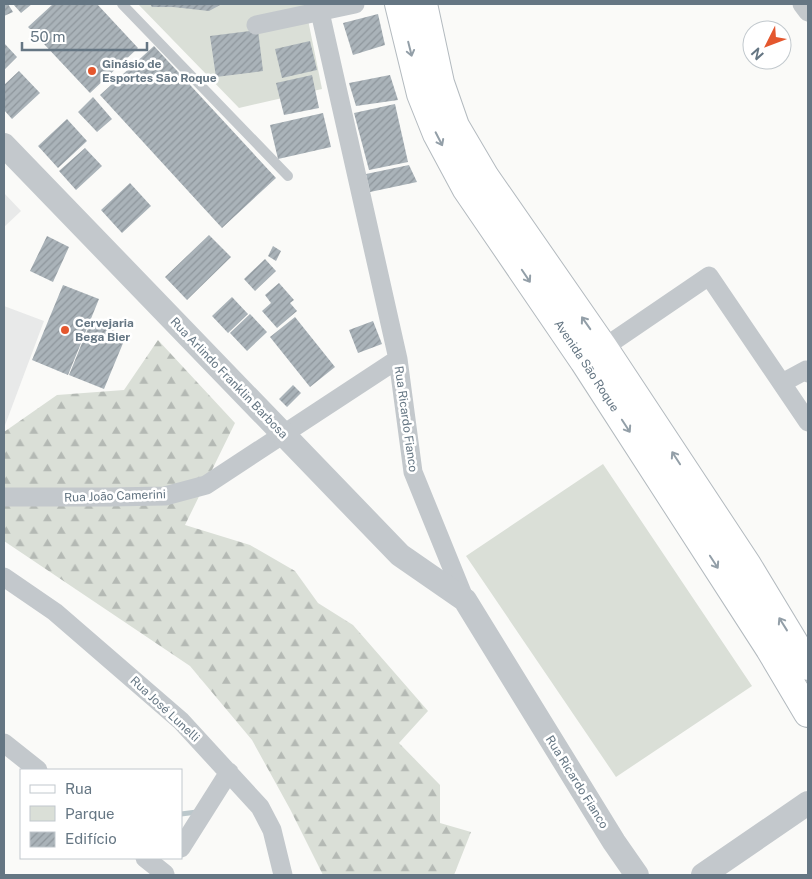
<svg xmlns="http://www.w3.org/2000/svg" width="812" height="879" font-family="'Public Sans',sans-serif">
<style>
.built{fill:#e8e9e9}
.green{fill:#dadfd7}
.forest{fill:url(#forest-firs)}
.lines{fill:none;stroke-linecap:round;stroke-linejoin:round}
.stream{stroke:#bbc7cb;stroke-width:5}
.building{fill:url(#building-hatch)}
.secondary-casing{stroke:#b3babf;stroke-width:30}
.service{stroke:#c3c8cc;stroke-width:10}
.minor{stroke:#c3c8cc;stroke-width:19}
.tertiary{stroke:#c3c8cc;stroke-width:24}
.secondary{stroke:#fff;stroke-width:28}
.oneway{stroke:#939fa8}
.poi-dot{fill:#e4572e;stroke:#fff;stroke-width:2}
.labels{text-anchor:middle;dominant-baseline:central;stroke-width:5;stroke-linejoin:round;paint-order:stroke}
.poi-label{font-size:12px;font-weight:bold;fill:#657683;stroke:#fff;text-anchor:start}
.street-label{font-size:12px;fill:#657683;stroke:#fff}
</style>
<defs>
<pattern id="forest-firs" width="22" height="20" patternUnits="userSpaceOnUse" patternTransform="scale(1.25)"><rect width="22" height="20" fill="#dadfd7"/><path d="M5 1l3.5 6h-7zM16 11l3.5 6h-7z" fill="#b4b9b4"/></pattern>
<pattern id="building-hatch" width="6" height="6" patternUnits="userSpaceOnUse" patternTransform="scale(1.25)"><rect width="6" height="6" fill="#aab3b9"/><path d="M-1 1l2-2M0 6l6-6M5 7l2-2" fill="none" stroke="#8e969c"/></pattern>
</defs>
<rect width="100%" height="100%" fill="#fafaf8"/>
<path class="built" d="M4,193L21,211L4,227Z
M4,306L44,321L4,428Z"/>
<path class="green" d="M138,4H313L305,5L322,89L239,108Z
M603,464L752,686L616,777L466,556Z"/>
<path class="forest" d="M158,340L235,423L185,525L250,545L295,571L318,603L353,625L428,711L399,743L440,785V823L471,832L454,875H323L290,809L252,740L190,666L4,541V432L57,395L124,390Z"/>
<g class="lines">
<path class="stream" d="M181,814L197,812"/>
</g>
<path class="building" d="M4,4H8L13,12L4,16Z
M13,4H32L21,13Z
M53,4H97L138,48L90,93L28,27Z
M150,4H222L209,11L173,7H152Z
M378,14L385,45L353,55L343,23Z
M258,30L263,71L216,77L210,36Z
M310,41L317,70L282,78L275,49Z
M4,43L17,57L4,70Z
M154,46L276,178L222,228L100,95Z
M19,71L40,93L12,119L4,110V85Z
M312,75L319,108L284,115L276,83Z
M390,75L398,100L356,106L349,83Z
M93,97L112,119L97,132L78,112Z
M395,104L408,162L369,170L354,113Z
M323,113L331,147L278,159L270,125Z
M67,119L87,141L58,168L38,146Z
M85,148L102,166L76,190L59,171Z
M409,165L417,182L370,192L366,174Z
M130,183L151,206L122,233L101,210Z
M209,235L231,257L187,300L165,277Z
M47,236L69,247L53,282L30,271Z
M273,246L281,251L276,261L268,256Z
M265,259L276,271L255,291L244,279Z
M279,283L294,300L290,303L297,311L277,328L262,311L271,303L265,295Z
M63,285L99,299L68,375L32,360Z
M232,297L248,314L228,333L212,316Z
M250,314L267,332L247,351L230,333Z
M295,317L335,367L310,387L270,337Z
M91,321L126,336L104,389L69,375Z
M373,321L382,344L358,353L349,330Z
M293,385L301,393L287,407L279,399Z"/>
<g class="lines">
<g class="secondary-casing">
<g id="secondary">
<path id="s1" d="M399,4L421,94L437,134L466,188L584,361L770,649L808,713"/>
<path d="M423,4L440,83L455,126L485,177L603,347L747,565L808,666"/>
</g>
</g>
<path class="service" d="M122,4L288,176"/>
<path class="minor" d="M802,4L808,12
M320,12L398,359L413,472L465,600
M256,25L355,4
M593,355L709,276L808,422
M782,383L806,370L808,373
M4,497H110L165,496L206,485L398,359
M4,577L55,612L181,721L260,807L272,830L283,875
M4,743L38,770
M181,848L229,772
M145,858L165,874"/>
<path class="tertiary" d="M4,145L400,555L465,600L614,842L637,875
M703,875L808,803"/>
<use href="#secondary" class="secondary"/>
</g>
<defs><path id="oneway-shaft" d="M-6 0H5M1.5-3L5.5 0L1.5 3" fill="none" stroke-width="1.6" stroke-linecap="round" stroke-linejoin="round" transform="scale(1.25)"/></defs>
<g class="oneway">
<use href="#oneway-shaft" transform="translate(410 49) rotate(76)"/>
<use href="#oneway-shaft" transform="translate(439 139) rotate(63)"/>
<use href="#oneway-shaft" transform="translate(526 276) rotate(56)"/>
<use href="#oneway-shaft" transform="translate(586 323) rotate(-125)"/>
<use href="#oneway-shaft" transform="translate(626 426) rotate(57)"/>
<use href="#oneway-shaft" transform="translate(676 458) rotate(-123)"/>
<use href="#oneway-shaft" transform="translate(714 562) rotate(57)"/>
<use href="#oneway-shaft" transform="translate(783 624) rotate(-122)"/>
</g>
<g class="poi-dot">
<circle cx="92" cy="71" r="5"/>
<circle cx="65" cy="330" r="5"/>
</g>
<g class="labels">
<g class="poi-label">
<text x="102" y="64">Ginásio de<tspan x="102" dy="14">Esportes São Roque</tspan></text>
<text x="75" y="323">Cervejaria<tspan x="75" dy="14">Bega Bier</tspan></text>
</g>
<g class="street-label">
<text stroke="none"><textPath href="#s1" startOffset="412">Avenida São Roque</textPath></text>
<text transform="translate(229 378) rotate(46)">Rua Arlindo Franklin Barbosa</text>
<text transform="translate(406 419) rotate(82)">Rua Ricardo Fianco</text>
<text transform="translate(115 496) rotate(-2)">Rua João Camerini</text>
<text transform="translate(165 709) rotate(43)">Rua José Lunelli</text>
<text transform="translate(577 782) rotate(58)">Rua Ricardo Fianco</text>
</g>
</g>
<rect width="812" height="879" fill="none" stroke="#657683" stroke-width="10"/>
<rect x="20" y="769" width="162" height="90" fill="#ffffff" stroke="#c1c8cd"/>
<rect x="30" y="785" width="25" height="8" fill="#ffffff" stroke="#c1c8cd"/>
<text x="65" y="794" font-size="15" fill="#657683">Rua</text>
<rect x="30" y="806" width="25" height="15" fill="#dadfd7" stroke="#c1c8cd"/>
<text x="65" y="819" font-size="15" fill="#657683">Parque</text>
<rect x="30" y="832" width="25" height="15" fill="url(#building-hatch)" stroke="#c1c8cd"/>
<text x="65" y="844" font-size="15" fill="#657683">Edifício</text>
<g transform="translate(767 45) rotate(228)"><circle r="24" fill="#ffffff" stroke="#c1c8cd"/>
<path d="M0-4L9 19L0 12L-9 19Z" fill="#e4572e"/>
<text y="-8" font-size="14" font-weight="bold" text-anchor="middle" fill="#657683">N</text>
</g>
<path d="M22 42v8h125v-8" fill="none" stroke="#657683" stroke-width="2.5"/>
<text x="30" y="42" font-size="15" fill="#657683" stroke="#ffffff" stroke-width="4" paint-order="stroke">50 m</text>
</svg>
